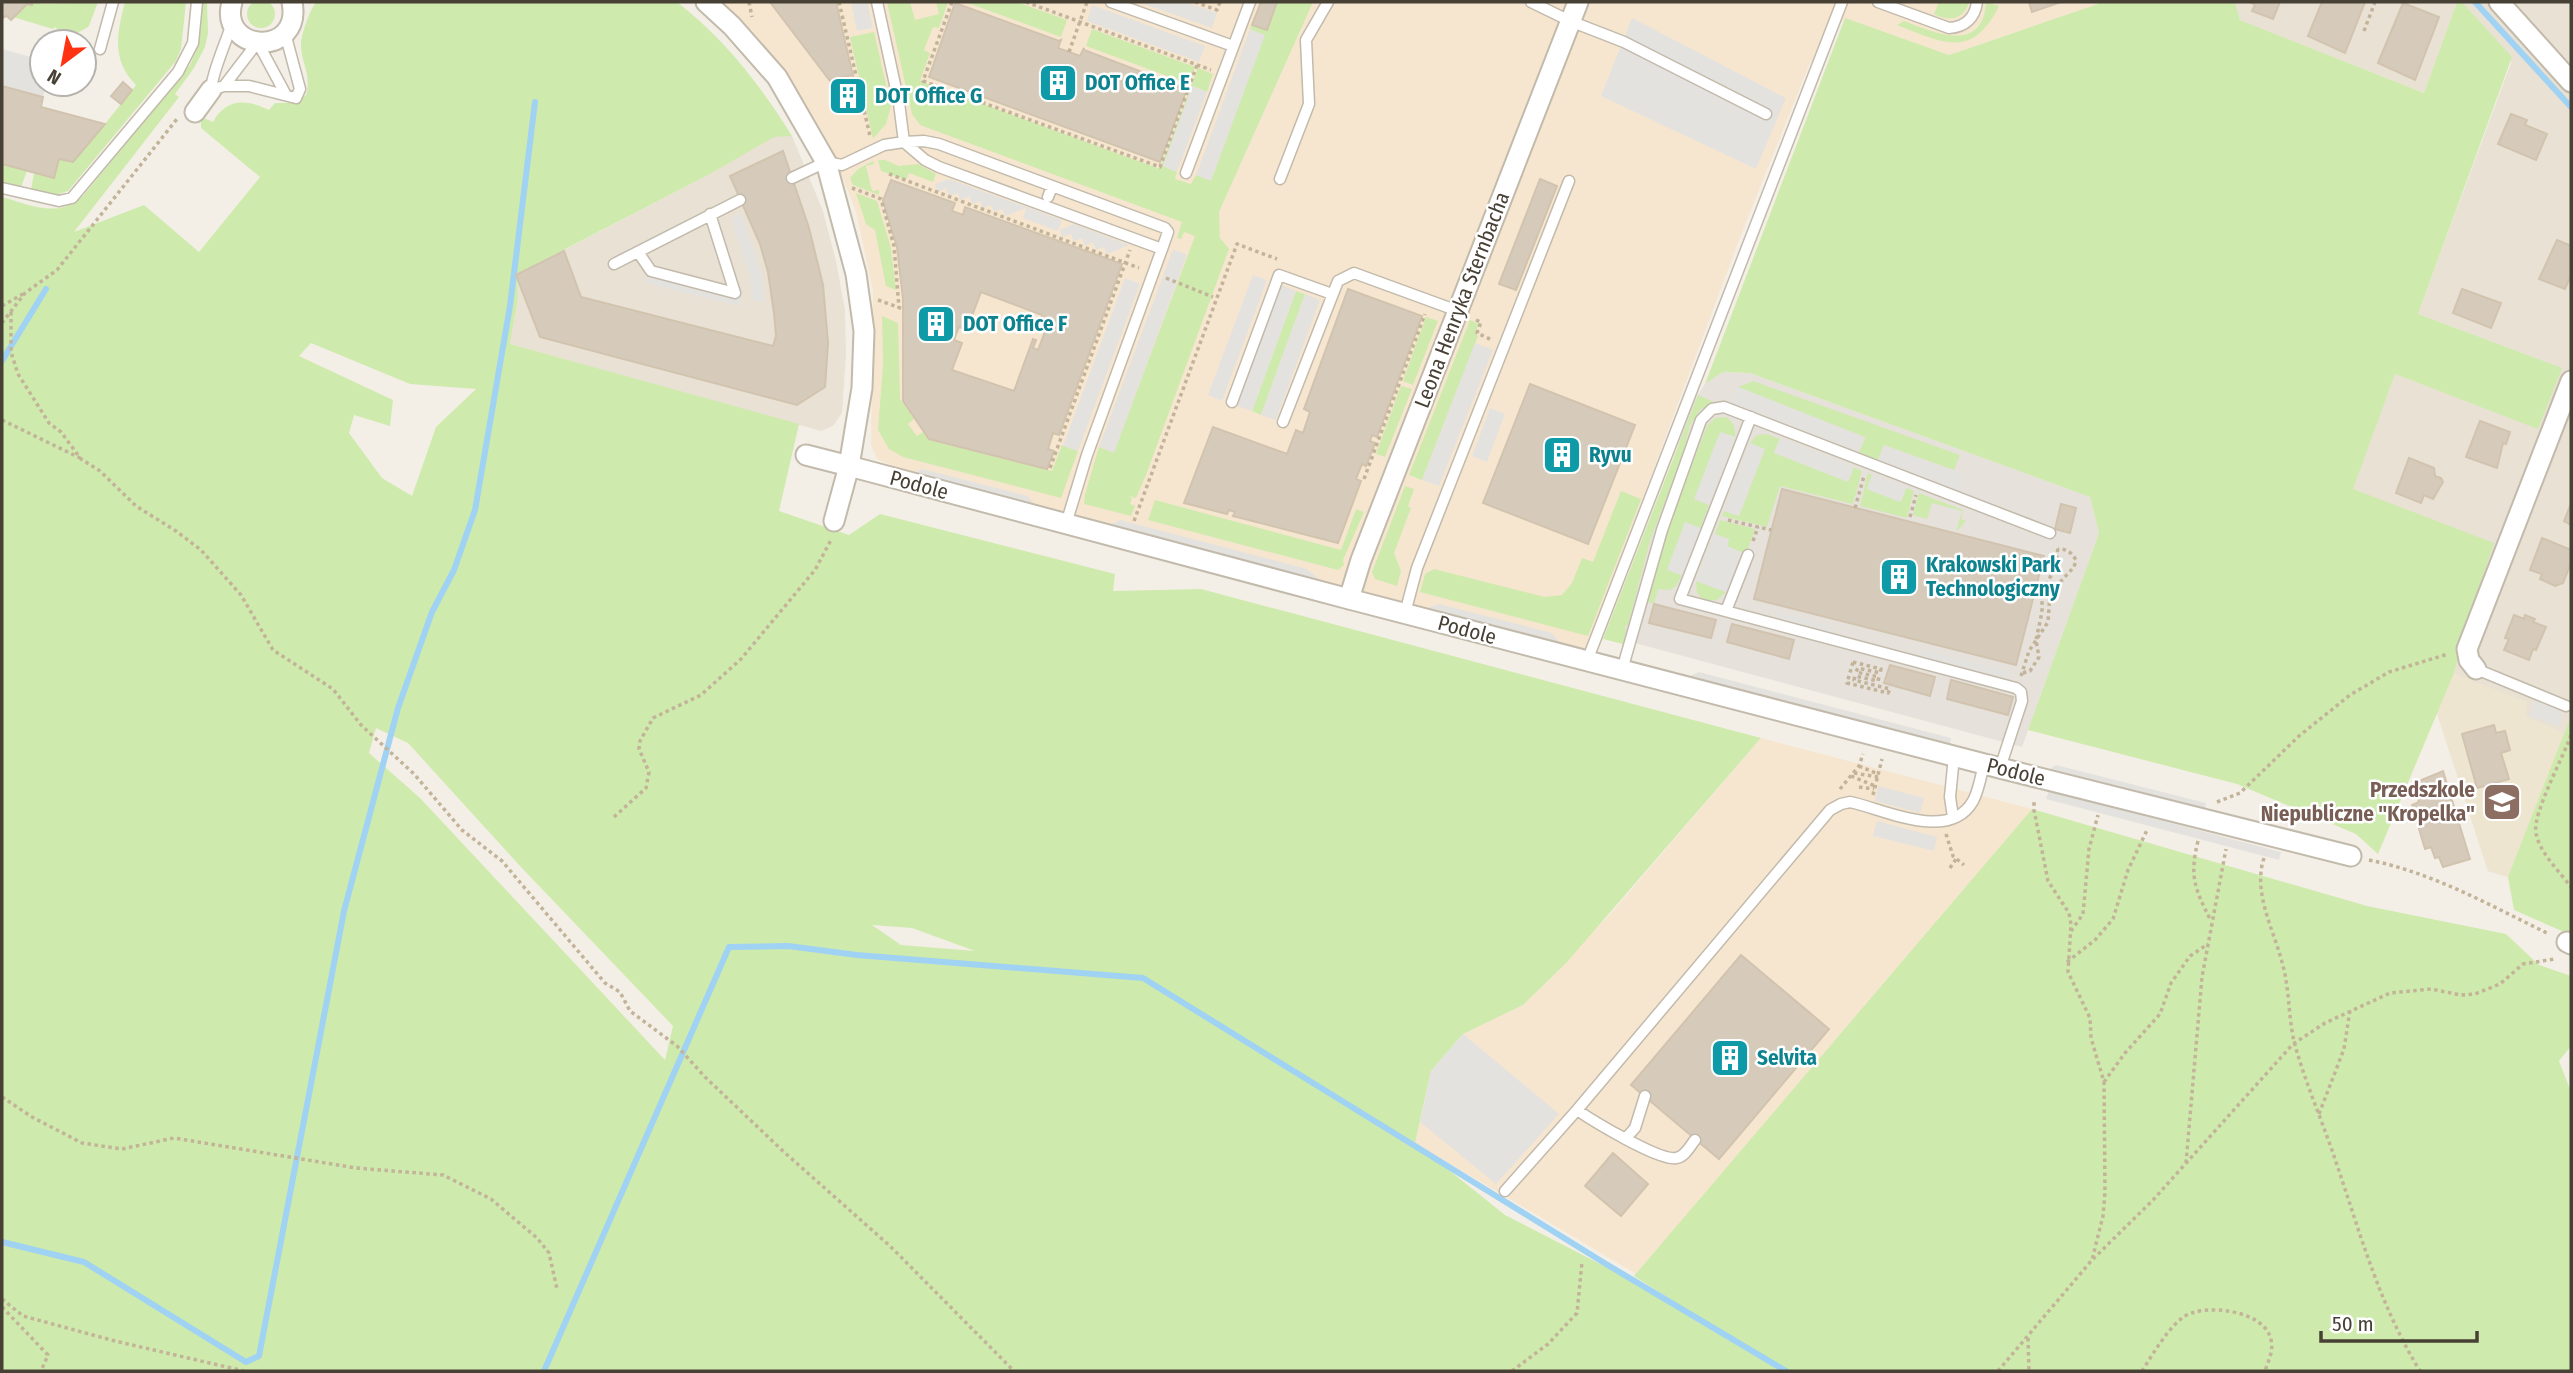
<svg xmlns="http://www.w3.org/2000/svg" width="2573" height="1373" font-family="'Fira Sans Condensed',sans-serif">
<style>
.residential{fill:#e8e1d4}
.commercial{fill:#f6e6d0}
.industrial{fill:#e6e1db}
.education{fill:#ede5cf}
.green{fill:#cfeaad;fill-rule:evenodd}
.parking{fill:#e4e2de}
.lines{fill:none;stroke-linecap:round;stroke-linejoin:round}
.stream{stroke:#a0d2f3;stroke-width:6}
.building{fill:#d6cbbb;stroke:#d1c3ae;stroke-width:2;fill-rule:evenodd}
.service-casing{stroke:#c2baab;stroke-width:13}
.minor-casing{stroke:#c2baab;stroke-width:23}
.path{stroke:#c2b399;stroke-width:3.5;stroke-dasharray:3.5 3.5;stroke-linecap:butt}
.service{stroke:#fff;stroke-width:10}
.minor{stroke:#fff;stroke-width:19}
.labels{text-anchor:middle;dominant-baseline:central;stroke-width:5;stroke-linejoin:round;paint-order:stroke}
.culture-label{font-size:21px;font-weight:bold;fill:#0d838f;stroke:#fff;text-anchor:start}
.street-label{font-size:21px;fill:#474035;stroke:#fff}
.education-label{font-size:21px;font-weight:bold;fill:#785e54;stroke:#fff;text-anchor:end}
</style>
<rect width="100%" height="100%" fill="#f4efe6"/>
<path class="residential" d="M2235,2H2457L2424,93L2240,20Z
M2462,2H2571V716L2508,877L2488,871L2437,713L2454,673L2469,617L2352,489L2395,374L2538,428L2561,368L2418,314L2511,63V57Z
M774,136H792L823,211L836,261L845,310L846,354L842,413L833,426L821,431L510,344L518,298L516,275L710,174Z"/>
<path class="commercial" d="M722,2H2098L2099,4L1949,55L1844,19L1809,65L1739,240L1585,653L909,473L877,459L871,445L873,291L856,212L831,147L791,81Z
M1761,738L2032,809L1636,1274L1415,1143L1420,1122L1463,1034L1523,1005L1612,912Z"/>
<path class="industrial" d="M1723,372L1750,373L2090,497L2099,533L2022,747L1616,638L1674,460L1688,410L1705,384Z"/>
<path class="education" d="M2454,673L2527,702L2526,717L2565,733L2508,877L2488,871L2437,713Z"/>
<path class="green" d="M247 14a14 14 0 1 1 28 0a14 14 0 1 1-28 0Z
M33,2L44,4L98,2L89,26C79,34 64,38 55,27L53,29L13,17L27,4L31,5Z
M125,2H186L181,49L176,61L68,191L55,195L31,190L34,173L54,178L59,159L105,124L136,85C111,60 117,33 125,2Z
M202,2H207L208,33L205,47L194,68L175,94L179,97L74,232L144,205L199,252L260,177L201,128V117L213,122C226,98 247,99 269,110L275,103H293L306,95C312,75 301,63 301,45C301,34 310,10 316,2H677C724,38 761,86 792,136L774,137L710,174L517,274L518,298L510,344L799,424L779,511L849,535L880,514L1115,574L1113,591L1201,589L1761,738L1567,962L1523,1005L1463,1034L1431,1071L1415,1143L1505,1215L1678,1304L1634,1276L2032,809L2367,906L2506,934L2539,965L2571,976V1046L2559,1061L2571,1092V1371H2V197C30,205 59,219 83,196L190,65L195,53ZM311,343L410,384L476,389L436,427L412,496L382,478L349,433L354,415L390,426L393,400L299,356ZM376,728L408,743L520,866L673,1026L665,1060L420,798L369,753ZM872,925L912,928L975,951L901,945Z
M887,2H910L915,20L939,14L936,2H948L939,28L933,27L924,50L930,53L920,81L1160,169L1198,68L1213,74L1207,92L1193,86L1163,166L1177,172L1175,179L1191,184L1196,175L1211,180L1264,35L1250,29L1251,25L1267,31L1278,2H1313L1219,212L1220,238L1229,249L1146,475L1136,498L1129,496L1132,498L1130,504L1135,506L1131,516L1084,504L1085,494L1099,447L1114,452L1195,236L1184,232L1181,239L1177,238L1182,222L920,125L912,114Z
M965,2H1017L1067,20L1061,37Z
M1939,2H1969C1964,20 1949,22 1934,14Z
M1986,2L1999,6C1972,60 1943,43 1897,25L1904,21C1933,32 1983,55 1986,2Z
M2098,2H2235L2240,20L2424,93L2457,2H2462L2512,57L2418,314L2562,368L2538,429L2395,374L2353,489L2494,543L2469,617L2454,673L2378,854L2356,834L2237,784L2028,730L2099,533L2090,497L1750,373L1723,372L1705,384L1845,18L1949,55L2098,4Z
M1092,29L1195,67L1189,84L1086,46Z
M874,32L891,106L886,124L873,139L850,37Z
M878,160H885L899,166L918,164L936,174L933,182L909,173L906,180L881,171Z
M873,161L874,164L866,166L872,191L879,190V195L853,185L850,178L858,169Z
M2,164L27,171L21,187L2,181Z
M856,193L877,201L891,248L896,290L886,286L875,230L866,224Z
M1296,291L1305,294L1261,415L1252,411Z
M882,316L898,323L900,399L914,419L908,424L917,436L923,432L929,440L1052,471L1062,445L1078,451L1061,498L903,457L889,449L878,430L883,364Z
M1426,317L1438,321L1413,385L1403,381Z
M1470,320L1479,324L1475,334L1478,336L1422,480L1409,475Z
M1753,381L1960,455L1954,470L1884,445L1878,460L1859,452L1865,437L1738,387Z
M1401,386L1412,389L1385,457L1376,454Z
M1698,395L1714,402L1700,410L1690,425L1683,454L1650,541L1628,625L1625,626L1626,632L1623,644L1603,639Z
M1727,417C1734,424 1736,428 1735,437L1721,432L1695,499L1709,505L1700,528L1686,523L1668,570L1682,575L1676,586L1670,590L1658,589L1654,604L1648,602L1665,541L1663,540L1707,426L1715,418Z
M1766,434L1780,439L1774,452L1848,481L1854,467L1862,471L1853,504L1780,486L1767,527L1722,516L1724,511L1739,516L1764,450L1750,443L1757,435Z
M1868,473L1872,475L1867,489L1900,502L1906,488L1914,491L1907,518L1860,506Z
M1405,486L1414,489L1408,506L1411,508L1394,553L1401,571L1397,586L1375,579L1372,572Z
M1621,491L1641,499L1588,636L1420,592L1425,574L1434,569L1545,597L1562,595L1572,583L1582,558L1593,562Z
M1919,493L1963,510L1961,519L1966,521L1956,532L1962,511L1932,503L1927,519L1913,515Z
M1155,500L1341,550L1356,509L1364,512L1343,560L1344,565L1338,570L1148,520Z
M1720,520L1755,529L1746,554L1727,546L1729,539L1715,534Z
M1696,581L1726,592L1717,600L1705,601L1697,593Z
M2571,716V935L2514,910L2508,877Z"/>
<path class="parking" d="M851,2H867L873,28L857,31Z
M1138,2H1186L1217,13L1212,28Z
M1092,5L1205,46L1199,62L1087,21Z
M1632,18L1786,98L1756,169L1601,96Z
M1250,29L1265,35L1211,181L1196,175Z
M2,49L42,60V84H47L43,96L2,85Z
M1192,86L1207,92L1177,172L1163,166Z
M949,179L1062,220L1058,231L1023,218L1026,208L1005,216L1002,209L994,212L991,205L983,208L980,201L972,204L969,196L960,200L958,193L949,196L946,188L938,192L935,184Z
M741,213L761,274L764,301H753L750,275L731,219Z
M1074,224L1129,245L1107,254L1104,247L1096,250L1093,242L1085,246L1082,238L1074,241L1071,234L1062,237L1060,230Z
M1173,249L1187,255L1114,453L1099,447Z
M647,274L742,298L740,306L645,283Z
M1253,275L1267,280L1222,401L1208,395Z
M1125,278L1140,284L1078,451L1063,446Z
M1281,285L1296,291L1252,411L1237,406Z
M1305,294L1320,300L1276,420L1261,415Z
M1475,343L1493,350L1439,486L1422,480Z
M1738,387L1865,438L1859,452L1732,402Z
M1490,408L1505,414L1487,462L1472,456Z
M1720,432L1735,437L1709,505L1694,499Z
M1780,439L1854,467L1848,482L1774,453Z
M1750,443L1765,449L1739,516L1724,511Z
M1884,445L1965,476L1959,491L1878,460Z
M922,469L1028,496L1035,505L912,474Z
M1872,475L1906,488L1901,502L1867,489Z
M1120,520L1307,569L1320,580L1109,525Z
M1685,522L1700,528L1682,575L1667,570Z
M1715,534L1729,540L1727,546L1741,552L1726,592L1696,581Z
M1439,604L1552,633L1559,642L1428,608Z
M1778,612L1831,626L1830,633L1776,619Z
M1921,649L2011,672L2009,679L1919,656Z
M1699,672L1951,738L1949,748L1687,677Z
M2536,696L2566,706L2559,726L2529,716Z
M2056,765L2206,803L2205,811L2048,770Z
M1878,786L1924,798L1920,813L1875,801Z
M2049,791L2281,852L2279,860L2046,799Z
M1877,821L1937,837L1934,851L1873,836Z
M1463,1034L1559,1114L1496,1184L1420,1122L1431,1071Z"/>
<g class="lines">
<path class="stream" d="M2475,2L2571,107
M2,361L46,289
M2,1242L84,1262L246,1362L259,1356L344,911L398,708L432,612L454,570L475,510L510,306L535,102
M544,1371L729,947L788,946L857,955L1143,978L1606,1264L1786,1371"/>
</g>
<path class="building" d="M2,2H33L32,5L27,4L11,20L7,16L2,18Z
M770,2H836L860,107L846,111L833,85Z
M1261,2H1277L1267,30L1252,25Z
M2029,2H2061L2032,12Z
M2250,2H2280L2273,19L2252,11L2255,5Z
M2322,2H2365L2345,53L2308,36Z
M955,3L1059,41L1061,40L1058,48L1080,56L1084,48V50L1187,89L1160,162L929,77Z
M2403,3L2439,17L2415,80L2378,63Z
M853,75L860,107L846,111L830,80Z
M123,82L132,90L121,104L111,96Z
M2,86L43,97L41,107L105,124L73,162L59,159L54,178L2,164Z
M2511,114L2527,120L2525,125L2547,134L2536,160L2498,144Z
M783,151L809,228L823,285L828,343L825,387L797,405L540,337L516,275L564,251L581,297L773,346L776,336L774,313L768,272L760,244L730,176Z
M1540,179L1557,186L1516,290L1499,284Z
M891,180L955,203L952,211L963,215L965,207L1122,264L1059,435L1053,433L1048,449L1054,451L1047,469L929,439L903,401V299L897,247L883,201ZM981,292L1042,315L1041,318L1049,321L1038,350L1033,348L1036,340L1033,339L1014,391L952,370L962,343L954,340L959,327L967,329Z
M2557,240L2571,246V275L2565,289L2539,279Z
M1348,289L1422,316L1377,437L1372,435L1370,441L1375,443L1366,466L1362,464L1356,479L1361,481L1338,543L1233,516L1235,512L1229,510L1227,514L1184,503L1213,427L1287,454L1296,430L1303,433L1310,412L1304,409Z
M2462,289L2501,303L2491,328L2453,313Z
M1530,384L1635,425L1588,544L1483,503Z
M2480,421L2510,432L2506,444L2503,443L2497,468L2466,457Z
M2409,458L2434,468L2435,476L2441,478L2443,482L2433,499L2424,495L2421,503L2396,493Z
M1782,489L2044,556L2016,665L1754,599Z
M2061,504L2076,508L2070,533L2055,529Z
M2571,504V525L2564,521Z
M2542,538L2571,550V563L2563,583L2555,586L2540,579L2542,574L2530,570Z
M1654,604L1716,620L1711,638L1649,623Z
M2514,615L2524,619L2525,615L2535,619L2533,622L2546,627L2536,650L2533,649L2529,660L2504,650L2509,639L2505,638Z
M1732,624L1794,640L1789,659L1727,642Z
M1890,665L1935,677L1930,696L1884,683Z
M1951,680L2013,697L2008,715L1947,699Z
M2494,725L2496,733L2505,731L2510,750L2501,753L2509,779L2477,788L2462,734Z
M2443,771L2470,859L2443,867L2439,857L2435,858L2431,847L2425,849L2412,805L2419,802L2415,791L2422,789L2419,781Z
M1741,955L1829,1029L1719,1159L1631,1085Z
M1613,1153L1648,1184L1621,1216L1585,1186Z"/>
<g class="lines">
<g class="service-casing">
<path id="service" d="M1111,2L1233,46
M1531,2L1570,21L1624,42L1766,114
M1878,2L1949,28C1965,27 1975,18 1977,2
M232,23C226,43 212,72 211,90L224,86L257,43
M258,43L286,95
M100,49L113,2
M224,86H249L296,98L300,89L285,33
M904,142L925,160L939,167L1162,249L1087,455L1066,524
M904,142L924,141L939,144L1165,228L1168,232L1162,249
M1186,173L1250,2
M792,178L826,162L842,165L884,145L904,142L899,103L877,2
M1280,179L1309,104L1306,40L1328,2
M2,188L59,201L72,198L178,72L193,43L197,2
M1048,197L1052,187
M638,252L651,271L735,293L710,214
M614,264L740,200
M1232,402L1279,275L1332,294
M1751,417L1680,599L2016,688L2021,692L2022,701L2000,768
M1283,422L1338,281L1354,273L1458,311
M1726,611L1748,555
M1405,613L1417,568L1569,181
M1587,661L1842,2
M2476,669L2566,706
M1622,670L1662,530L1701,420L1712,409L1724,407L2050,533
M1953,817L1950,797L1954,756
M1577,1110C1593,1121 1659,1161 1676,1158C1685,1157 1690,1146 1695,1140
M1626,1138L1635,1128L1645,1096
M1505,1191L1577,1110L1830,810L1841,804L1850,802C1884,809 1949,843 1973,801C1979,790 1981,775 1984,764"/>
</g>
<g class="minor-casing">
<path id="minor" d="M232,2C218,53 303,58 292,2
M706,2L732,26L777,77L826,162L856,274L864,331L862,388L849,466L1349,599L1984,764L2351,856
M2499,2L2571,82
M195,112L211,90
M806,455L849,466L834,521
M1349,599L1361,560L1578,2
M2476,669L2469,660L2467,649L2571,381
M2567,942L2571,944"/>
</g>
<path class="path" d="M749,2L752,17
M839,2L870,136
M952,2L923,81L1160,167L1197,65
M1026,2L1211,70
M1195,2L1217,10L1220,2
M2364,31L2375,2
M1069,52L1087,2
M889,174L1139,268
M852,188L881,199L894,246L899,308
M1166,278L1213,297
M878,300L903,309
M2,306L23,294
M11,312V352L18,374L49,423L61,432L81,459L100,471L136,506L176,531L201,550L241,595L273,650L333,689L361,725L414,774L462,830L502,861L605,983L620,992L630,1011L677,1046L705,1077L784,1152L890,1246L1014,1371
M1476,320L1481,322L1477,333L1492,340
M2,323L25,293L57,270L177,119
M2,420L80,458
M1050,468L1130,250
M1364,479L1425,314
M1855,508L1864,476
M1910,517L1916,495
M1728,520L1771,530
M1134,521L1237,244L1277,259
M1753,541L1758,527
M1853,662L1881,669L1880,673L1858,668L1856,672L1879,677L1878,681L1855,676L1854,680L1890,689L1888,693L1847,683Z
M2023,673L2030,671L2039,657L2036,640L2042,612V594L2056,565L2058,547
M2021,676L2029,651L2048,622L2050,593L2074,567L2076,560C2071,552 2067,549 2058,549
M2571,735C2564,756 2532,814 2536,833C2539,852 2560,872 2571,887
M1859,766L1878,774
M1854,773L1878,777
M1851,776L1875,786
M1859,787L1874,789
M1840,789L1859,766L1863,754
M1873,795L1882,759
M2217,802L2240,793L2299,736L2350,695L2389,672L2448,654
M614,817L646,788L649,772L639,749L640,741L653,718L701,695L741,659L815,570L831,540
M1946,834L1953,856L1964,865
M2198,841C2189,877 2195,889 2211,921
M2264,858C2252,893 2275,932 2283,966C2290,992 2288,1019 2295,1045C2306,1085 2324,1125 2337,1165C2361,1236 2380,1306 2420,1371
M2369,860C2434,873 2491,906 2549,934
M1950,868L1956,859
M2071,931L2083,914L2089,849L2098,815
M2067,962L2095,940L2113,919L2128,870L2148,828
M2104,1082L2125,1053L2160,1014L2171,983L2190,956L2208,944
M2,1097L32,1117L82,1143L122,1149L174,1138L356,1168L443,1175L491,1199L537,1238L549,1253L557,1289
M2319,1114L2344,1049L2350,1010
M2186,1163L2202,977L2226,849
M2093,1259L2153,1200L2293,1044L2325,1023L2390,993L2431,989L2461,995L2475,994L2500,984L2523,964L2555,959
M2,1299L23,1316L115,1341L244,1371
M2,1307L48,1355L41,1371
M2028,1338L2029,1371
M1512,1371L1548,1344L1577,1313L1582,1262
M1998,1371L2092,1260L2103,1216L2105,1192L2104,1082L2091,1038L2090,1018L2068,972L2071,924L2069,913L2048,881L2034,810V799
M2142,1371C2153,1354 2166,1331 2182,1318C2202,1302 2266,1310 2271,1340C2274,1351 2268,1361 2265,1371"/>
<use href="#service" class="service"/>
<use href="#minor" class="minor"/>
</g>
<defs>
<g id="building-square" transform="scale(2.0125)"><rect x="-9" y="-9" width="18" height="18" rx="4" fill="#0f9aa8" stroke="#fff"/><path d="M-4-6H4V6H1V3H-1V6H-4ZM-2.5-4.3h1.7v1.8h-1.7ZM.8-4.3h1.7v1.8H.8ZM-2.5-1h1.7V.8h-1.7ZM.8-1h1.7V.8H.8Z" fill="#fff"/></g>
<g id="school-square" transform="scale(2.0125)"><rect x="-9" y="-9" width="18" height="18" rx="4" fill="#8d6e63" stroke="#fff"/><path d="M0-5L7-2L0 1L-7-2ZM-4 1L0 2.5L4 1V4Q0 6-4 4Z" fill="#fff"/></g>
</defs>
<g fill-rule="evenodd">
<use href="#building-square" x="1058" y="83"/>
<use href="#building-square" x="848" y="96"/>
<use href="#building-square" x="936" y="324"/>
<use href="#building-square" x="1562" y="455"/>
<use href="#building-square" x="1899" y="577"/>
<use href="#school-square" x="2502" y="802"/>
<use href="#building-square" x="1730" y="1058"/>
</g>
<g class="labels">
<g class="culture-label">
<text x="1085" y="83">DOT Office E</text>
<text x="875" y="96">DOT Office G</text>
<text x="963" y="324">DOT Office F</text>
<text x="1589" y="455">Ryvu</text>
<text x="1926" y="565">Krakowski Park<tspan x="1926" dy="24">Technologiczny</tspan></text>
<text x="1757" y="1058">Selvita</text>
</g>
<g class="street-label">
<text transform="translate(1462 300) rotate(-69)">Leona Henryka Sternbacha</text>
<text transform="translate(919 485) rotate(15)">Podole</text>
<text transform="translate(1467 630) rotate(15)">Podole</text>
<text transform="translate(2016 772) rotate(14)">Podole</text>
</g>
<g class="education-label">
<text x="2475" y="790">Przedszkole<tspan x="2475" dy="24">Niepubliczne "Kropelka"</tspan></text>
</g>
</g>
<rect width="2573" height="1373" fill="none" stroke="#474035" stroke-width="7"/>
<g transform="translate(63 63) rotate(212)"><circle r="33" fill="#ffffff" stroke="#b5b3ae" stroke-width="2"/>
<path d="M0-5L12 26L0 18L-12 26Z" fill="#ff3312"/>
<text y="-10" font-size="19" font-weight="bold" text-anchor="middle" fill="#474035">N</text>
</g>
<path d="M2321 1331v10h156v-10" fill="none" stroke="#474035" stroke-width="3.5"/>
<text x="2332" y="1331" font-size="21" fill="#474035" stroke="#ffffff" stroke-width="5" paint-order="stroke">50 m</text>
</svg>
